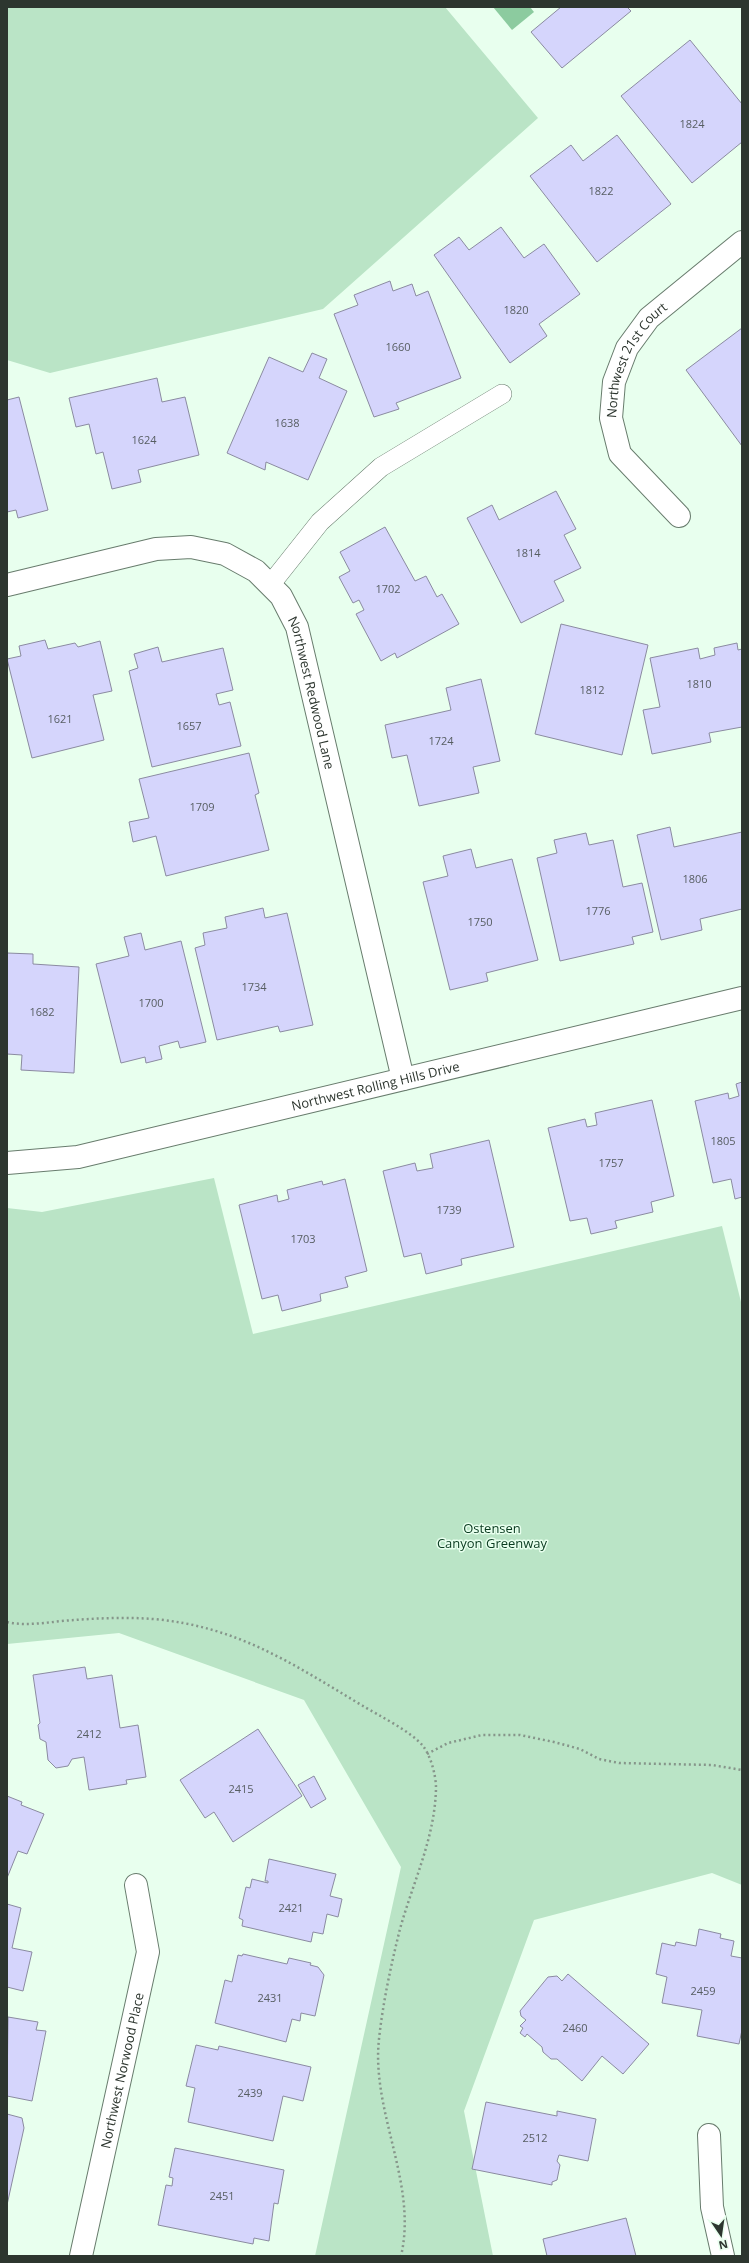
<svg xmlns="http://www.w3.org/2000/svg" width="749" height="2263" font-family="'Open Sans',sans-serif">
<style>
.green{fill:#bae4c6}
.water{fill:#8ccb9f}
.building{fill:#d5d5fc;stroke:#8b8ba1}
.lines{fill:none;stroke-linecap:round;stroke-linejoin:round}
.service-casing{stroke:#687c6d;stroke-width:20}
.minor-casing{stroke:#687c6d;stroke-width:24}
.path{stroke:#86958a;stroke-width:2.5;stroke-dasharray:2 3;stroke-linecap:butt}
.service{stroke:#fff;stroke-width:19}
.minor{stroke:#fff;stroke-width:22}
.labels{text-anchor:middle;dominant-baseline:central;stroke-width:3;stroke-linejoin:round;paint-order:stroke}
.number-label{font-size:11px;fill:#575e62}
.street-label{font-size:13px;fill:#2d362f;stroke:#e8ffee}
.park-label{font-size:13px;fill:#093b1f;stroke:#e8ffee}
</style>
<rect width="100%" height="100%" fill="#e8ffee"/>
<path class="green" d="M7,7H445L538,118L323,309L50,373L7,360Z
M214,1178L253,1334L722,1226L742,1306V1885L712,1873L534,1920L464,2111L493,2256H315L401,1867L304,1700L119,1633L7,1644V1208L42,1212Z"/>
<path class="water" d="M493,7H530L534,12L512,30Z"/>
<path class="building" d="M561,7H627L631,11L562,68L531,32Z
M690,40L742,104V142L692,183L621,96Z
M617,135L671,204L597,262L530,176L571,145L583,161Z
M501,227L524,258L544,244L580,294L539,324L547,336L510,363L434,255L459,237L469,250Z
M390,281L393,291L412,284L416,296L428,291L461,378L396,403L399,409L374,417L334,314L358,305L354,295Z
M742,328V446L686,370Z
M312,353L327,359L319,378L347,391L308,480L266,462L265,470L227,453L269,357L303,372Z
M157,378L162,402L185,397L199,455L138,470L141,482L112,489L103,452L96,454L89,424L76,427L69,398Z
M19,397L48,510L18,518L16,510L7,512V400Z
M556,491L576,529L564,535L581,568L554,581L564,601L521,623L467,518L492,505L499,520Z
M385,527L415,581L426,576L437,597L442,594L459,624L397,658L395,653L381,661L356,614L364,610L359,600L353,603L339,577L350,571L340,552Z
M561,624L648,645L622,755L535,734Z
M45,640L48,649L75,643L78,647L100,641L112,691L93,695L104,740L32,758L7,659L21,656L19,646Z
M737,643L738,650L742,649V727L709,733L711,742L652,754L643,710L660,707L650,658L698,648L700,659L715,655L714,648Z
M158,647L162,662L223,648L233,690L216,694L219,705L230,702L241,746L152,767L129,671L138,668L134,654Z
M481,679L500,761L473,767L479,793L419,806L407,755L392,758L385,725L451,710L446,688Z
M249,753L259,793L255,795L269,850L166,876L156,836L133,842L129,822L149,818L139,779Z
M670,827L674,847L742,832V909L700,919L702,930L661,940L637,835Z
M586,833L589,845L613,840L623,887L642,883L653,932L632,937L634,944L560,961L537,858L557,853L554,840Z
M471,849L476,868L512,859L538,960L486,973L488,981L450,990L423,882L448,876L443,856Z
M263,908L265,918L287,913L313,1025L280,1032L278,1026L217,1040L195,948L205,945L203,933L227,928L225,917Z
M141,933L145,950L181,941L206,1042L180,1048L178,1041L159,1046L162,1059L146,1063L145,1057L121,1063L96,964L129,956L124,937Z
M7,953L33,954V964L79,967L74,1073L21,1070L22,1055L7,1054Z
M742,1082V1197L735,1199L731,1179L713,1183L695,1101L728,1093L729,1099L739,1096L736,1084Z
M652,1100L674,1196L651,1202L653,1212L615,1221L617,1228L591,1234L587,1218L570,1221L548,1128L585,1119L587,1127L597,1125L595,1113Z
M489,1140L514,1247L461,1259L462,1265L426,1274L421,1253L404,1257L383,1171L415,1163L417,1171L433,1168L430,1154Z
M345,1179L367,1271L345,1277L348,1287L320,1294L321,1301L282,1311L278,1295L262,1299L239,1205L277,1195L278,1202L289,1199L287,1190L322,1181L323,1185Z
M85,1667L87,1679L112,1675L120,1728L138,1725L146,1777L126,1780L127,1784L89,1790L84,1757L72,1759L68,1766L56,1768L48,1760L46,1742L40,1739L38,1725L40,1723L33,1675Z
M258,1729L302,1796L233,1842L214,1812L205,1818L180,1780Z
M314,1776L326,1799L311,1808L298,1785Z
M7,1796L22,1802L21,1805L44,1814L27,1854L18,1851L7,1878Z
M269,1859L336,1874L330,1896L342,1899L338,1917L327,1914L323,1934L313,1932L311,1942L242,1926L243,1920L239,1918L246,1887L250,1888L252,1879L268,1883V1881H265Z
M7,1904L21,1908L12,1948L32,1952L23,1991L7,1987Z
M699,1929L721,1934L720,1938L734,1941L731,1956L742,1958V2030L739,2044L697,2036L702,2010L662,2003L667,1977L656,1974L662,1943L675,1946L676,1942L696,1946Z
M243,1954L287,1964L289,1958L311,1963L310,1965L318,1967L324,1975L315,2016L301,2013L300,2021L292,2019L286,2042L215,2023L225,1980L232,1982L238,1955L242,1956Z
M568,1974L649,2044L623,2074L602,2056L582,2081L557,2059H551L543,2052L542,2047L527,2034L525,2037L520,2033L523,2028L520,2026L526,2020L521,2016L520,2011L548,1977L557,1976L562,1981Z
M8,2017L38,2022L36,2030L46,2031L32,2101L7,2096Z
M196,2045L218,2050L219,2046L311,2067L303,2101L283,2096L273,2141L188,2122L195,2088L186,2086Z
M486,2102L557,2116V2111L596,2119L588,2161L559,2155L557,2161L560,2165L557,2180L552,2182V2185L472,2169Z
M7,2114L22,2118L24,2128L7,2205Z
M175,2148L284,2170L278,2204L274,2203L269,2241L254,2238L253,2244L158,2225L166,2185L172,2186L173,2178L169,2177Z
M626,2218L636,2256H547L543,2239Z"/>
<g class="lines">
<g class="service-casing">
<path id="service" d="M270,585L320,522L381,467L502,394"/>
</g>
<g class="minor-casing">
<g id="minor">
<path id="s1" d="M679,516L620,454L611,418L614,382L627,348L649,318L742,242"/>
<path id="s2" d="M7,585L156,549L191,547L225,554L256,571L281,596L297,627L403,1079"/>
<path id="s3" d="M7,1163L78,1157L742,998"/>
<path d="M709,2135L712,2207L723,2256"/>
<path id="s4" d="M81,2256L148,1952L136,1885"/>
</g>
</g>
<path class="path" d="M7,1622C28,1627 53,1621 75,1620C101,1618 127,1617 153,1619C237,1626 293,1664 363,1706C378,1715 412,1732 423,1746C431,1756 436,1776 436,1788C435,1838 413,1882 400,1929C391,1965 383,2002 379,2039C371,2112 418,2184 401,2256
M427,1754L448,1743L482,1735H520L554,1742L580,1749L599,1759L619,1763L712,1765L742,1770"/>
<use href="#service" class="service"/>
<use href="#minor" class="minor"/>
</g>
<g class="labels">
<g class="number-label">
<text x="692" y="123">1824</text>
<text x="601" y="190">1822</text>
<text x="516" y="309">1820</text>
<text x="398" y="346">1660</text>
<text x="287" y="422">1638</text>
<text x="144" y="439">1624</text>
<text x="528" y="552">1814</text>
<text x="388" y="588">1702</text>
<text x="699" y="683">1810</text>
<text x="592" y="689">1812</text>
<text x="60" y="718">1621</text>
<text x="189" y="725">1657</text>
<text x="441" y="740">1724</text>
<text x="202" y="806">1709</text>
<text x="695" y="878">1806</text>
<text x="598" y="910">1776</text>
<text x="480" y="921">1750</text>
<text x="254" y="986">1734</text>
<text x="151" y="1002">1700</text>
<text x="42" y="1011">1682</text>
<text x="723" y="1140">1805</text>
<text x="611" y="1162">1757</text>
<text x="449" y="1209">1739</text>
<text x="303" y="1238">1703</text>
<text x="89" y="1733">2412</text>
<text x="241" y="1788">2415</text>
<text x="291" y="1907">2421</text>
<text x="703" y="1990">2459</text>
<text x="270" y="1997">2431</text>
<text x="575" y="2027">2460</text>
<text x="250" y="2092">2439</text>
<text x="535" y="2137">2512</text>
<text x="222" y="2195">2451</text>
</g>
<g class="street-label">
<text stroke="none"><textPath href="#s1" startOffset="188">Northwest 21st Court</textPath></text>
<text stroke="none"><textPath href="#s2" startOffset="396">Northwest Redwood Lane</textPath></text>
<text stroke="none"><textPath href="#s3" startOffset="377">Northwest Rolling Hills Drive</textPath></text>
<text stroke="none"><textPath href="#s4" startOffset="190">Northwest Norwood Place</textPath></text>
</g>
<g class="park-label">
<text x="492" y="1528">Ostensen<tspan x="492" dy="15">Canyon Greenway</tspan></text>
</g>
</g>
<rect width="749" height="2263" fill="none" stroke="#2d362f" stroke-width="16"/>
<g transform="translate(721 2235) rotate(167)" stroke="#e8ffee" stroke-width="3" paint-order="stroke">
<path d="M0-3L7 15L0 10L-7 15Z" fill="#2d362f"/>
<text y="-6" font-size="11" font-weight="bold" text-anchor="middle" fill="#2d362f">N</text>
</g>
</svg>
